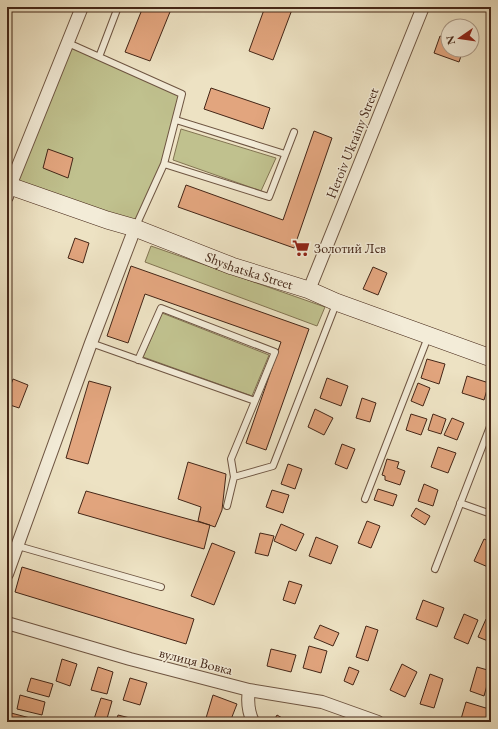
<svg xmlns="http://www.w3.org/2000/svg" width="498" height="729" font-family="'EB Garamond',serif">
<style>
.green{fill:#c0c18e;stroke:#827452}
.building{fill:#e2a57e;stroke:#442617}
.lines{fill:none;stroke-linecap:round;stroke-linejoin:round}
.lane-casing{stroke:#6e5542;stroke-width:8}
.street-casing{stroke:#6e5542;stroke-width:14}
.secondary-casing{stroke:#442617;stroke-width:18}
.lane{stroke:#f3ecd8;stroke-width:6}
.street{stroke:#f3ecd8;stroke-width:12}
.secondary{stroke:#f3ecd8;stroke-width:17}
.labels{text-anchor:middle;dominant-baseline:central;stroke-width:3;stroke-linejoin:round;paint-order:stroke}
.street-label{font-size:14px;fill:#442617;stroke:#f3ecd8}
.poi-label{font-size:14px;fill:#442617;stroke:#f3ecd8;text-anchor:start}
</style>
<rect width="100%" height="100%" fill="#ede2c3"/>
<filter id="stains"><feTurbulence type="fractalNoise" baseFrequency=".005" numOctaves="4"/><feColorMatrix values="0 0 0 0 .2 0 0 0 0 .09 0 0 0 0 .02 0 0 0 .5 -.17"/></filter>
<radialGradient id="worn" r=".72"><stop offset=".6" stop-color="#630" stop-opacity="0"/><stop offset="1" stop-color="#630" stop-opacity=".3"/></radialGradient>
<path class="green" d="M68,43L182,94L164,164L135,228L10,186Z
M181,129L276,158L261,191L173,160Z
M151,246L325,307L317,326L145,262Z
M162,313L269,355L252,396L143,357Z"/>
<path class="building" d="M143,7H172L150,61L125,52Z
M265,7H293L273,60L249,51Z
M440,36L448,39V50H463L459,62L434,53Z
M211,88L270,108L263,129L204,109Z
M314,131L332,138L294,248L178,207L186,185L283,220Z
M48,149L73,158L68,178L43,168Z
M75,238L89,243L83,263L68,258Z
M131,266L309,329L266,450L246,443L281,342L145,294L128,343L107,336Z
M373,267L387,273L378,295L363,289Z
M427,359L445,364L439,384L421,378Z
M467,376L489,383L484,400L462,393Z
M327,378L348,386L341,406L320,398Z
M13,379L28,385L19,408L7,404V395Z
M89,381L111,387L88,464L66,458Z
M418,383L430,388L423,406L411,401Z
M362,398L376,403L370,422L356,418Z
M315,409L333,418L324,435L308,427Z
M411,414L427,419L421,435L406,430Z
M433,414L446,419L441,434L428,430Z
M452,418L464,423L457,440L444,435Z
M342,444L355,449L347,469L335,464Z
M438,447L456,453L448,473L431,467Z
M387,459L399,462L397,468L405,471L400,485L385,480V476L382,475Z
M188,462L226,474L222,510L215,527L198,521L201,507L178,499Z
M288,464L302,469L295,489L281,484Z
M424,484L438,490L433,506L418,501Z
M378,489L397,495L393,506L374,500Z
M272,490L289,495L283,513L266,507Z
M86,491L210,525L204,549L78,513Z
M416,508L430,516L425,525L411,516Z
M367,521L380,526L371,548L358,543Z
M281,524L304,534L296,551L274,541Z
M260,533L274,536L268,556L255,553Z
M316,537L338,546L331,564L309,556Z
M484,539L491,542V560L488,567L474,561Z
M212,543L235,552L214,605L191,596Z
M22,567L194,619L186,644L15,592Z
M289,581L302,585L295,604L283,600Z
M423,600L444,608L437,627L416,619Z
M464,614L478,620L468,644L454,638Z
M486,619L491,621V636L488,641L478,637Z
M320,625L339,633L333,646L314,638Z
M366,626L378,630L368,661L356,657Z
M309,646L327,651L321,673L303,668Z
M271,649L296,655L291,672L267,666Z
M62,659L77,664L70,686L56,681Z
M402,664L417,672L405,697L390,690Z
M98,667L113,672L107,694L91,690Z
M349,667L359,671L353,685L344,681Z
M477,667L491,671L484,696L470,691Z
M430,674L443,679L434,708L420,704Z
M31,678L53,684L49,697L27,691Z
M130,678L147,683L140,705L123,700Z
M20,695L45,702L42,715L17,709Z
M213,695L237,704L230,722H219L206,718Z
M101,698L112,701L106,722H93Z
M466,702L489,709L485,722H469L461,719Z
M11,713L34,719L33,722H9Z
M118,715L134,719L133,722H116Z
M277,715L289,722H273Z"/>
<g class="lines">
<g class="lane-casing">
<path id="lane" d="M68,43L182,94L164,164
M99,57L118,7
M176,120L285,154
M135,228L164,164L269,197L294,132
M91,343L255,401L231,459L234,477
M138,360L161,308L275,352L255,401
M365,499L428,337
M460,503L491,514
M227,506L234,477L273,466L336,304
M18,546L161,587
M435,569L491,424"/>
</g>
<g class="street-casing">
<path id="street" d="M7,197L10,186L82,7
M309,290L423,7
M7,574L91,343L135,228
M7,623L130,659L249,690L322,702L378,722
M249,690C247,702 248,711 253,722"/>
</g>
<g class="secondary-casing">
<g id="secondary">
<path id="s1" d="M7,185L107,220L135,228L232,266L309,290L336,302L491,358"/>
</g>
</g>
<use href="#lane" class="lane"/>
<use href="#street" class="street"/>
<use href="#secondary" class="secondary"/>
</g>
<defs>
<g id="supermarket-bare" transform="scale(1.38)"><path d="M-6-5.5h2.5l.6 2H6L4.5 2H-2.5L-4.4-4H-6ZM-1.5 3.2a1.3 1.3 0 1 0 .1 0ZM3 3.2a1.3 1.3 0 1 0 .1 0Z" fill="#8f2418" stroke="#f3ecd8" stroke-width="2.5" paint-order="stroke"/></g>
</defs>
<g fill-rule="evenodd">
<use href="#supermarket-bare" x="301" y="248"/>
</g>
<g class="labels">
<g class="street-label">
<text transform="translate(352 143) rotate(-68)">Heroiv Ukrainy Street</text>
<text stroke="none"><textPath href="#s1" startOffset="257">Shyshatska Street</textPath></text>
<text transform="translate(196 661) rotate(14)">вулиця Вовка</text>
</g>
<g class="poi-label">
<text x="314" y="248">Золотий Лев</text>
</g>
</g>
<rect width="498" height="729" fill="none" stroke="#ede2c3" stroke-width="24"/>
<rect x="8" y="8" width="482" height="713" fill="none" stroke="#442617" stroke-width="2"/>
<rect x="12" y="12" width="474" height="705" fill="none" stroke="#442617"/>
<g transform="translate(460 38) rotate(257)"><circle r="19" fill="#f3ecd8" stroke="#ad9d8b"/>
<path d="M0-3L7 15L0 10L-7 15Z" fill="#8f2418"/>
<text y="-6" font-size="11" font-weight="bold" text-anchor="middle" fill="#442617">N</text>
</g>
<rect width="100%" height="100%" filter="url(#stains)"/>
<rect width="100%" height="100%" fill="url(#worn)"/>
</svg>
